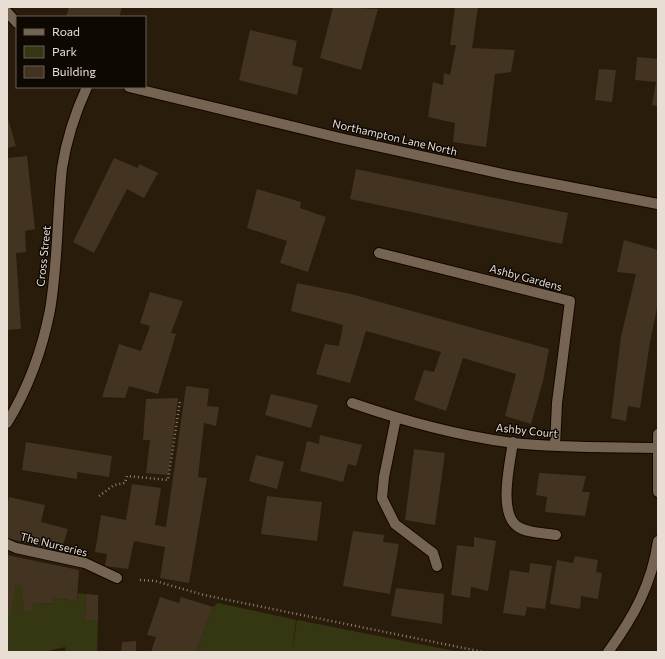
<svg xmlns="http://www.w3.org/2000/svg" width="665" height="659" font-family="Commissioner,sans-serif">
<style>
.green{fill:#353712}
.building{fill:#433321}
.lines{fill:none;stroke-linecap:round;stroke-linejoin:round}
.service-casing{stroke:#120600;stroke-width:12}
.minor-casing{stroke:#120600;stroke-width:12}
.tertiary-casing{stroke:#120600;stroke-width:12}
.path{stroke:#8d8172;stroke-width:2.5;stroke-dasharray:1 3;stroke-linecap:butt}
.service{stroke:#756451;stroke-width:10}
.minor{stroke:#756451;stroke-width:10}
.tertiary{stroke:#756451;stroke-width:10}
.labels{text-anchor:middle;dominant-baseline:central;stroke-width:3;stroke-linejoin:round;paint-order:stroke}
.street-label{font-size:11px;fill:#e8ded3;stroke:#0e0803}
</style>
<rect width="100%" height="100%" fill="#2a1c0a"/>
<path class="green" d="M16,585L21,586L24,611H33L32,604L55,603L54,598L77,601L78,593L86,594L85,619L98,620L97,652H66L65,647L48,651V652H7V615L11,614Z
M218,603L296,620L292,652L297,620L460,652H196L213,607Z"/>
<path class="building" d="M69,7H122L119,17H66Z
M333,7L378,9L361,70L320,58Z
M455,7H478L472,48L515,50L511,72L495,74L486,147L453,142L455,123L428,117L433,82L443,85L444,73L450,75L456,45H450Z
M250,30L297,41L292,65L303,68L297,95L239,80Z
M637,57L658,59V106L652,105L656,82L635,80Z
M599,69L616,70L612,102L595,100Z
M7,115L16,146L7,148Z
M27,156L35,229L25,231L26,252L16,253L21,329L7,330V158Z
M114,158L138,168L139,164L158,173L144,198L127,189L94,253L73,242Z
M356,169L568,213L562,244L350,199Z
M257,189L301,202L300,208L326,217L308,272L280,263L287,241L247,228Z
M624,240L658,250V303L650,342L640,408L628,406L626,421L611,418L621,336L636,274L617,272Z
M297,283L351,294L549,349L543,381L531,424L505,416L516,374L463,358L446,411L414,400L424,370L434,372L441,352L366,331L350,383L316,374L325,344L339,346L343,325L291,311Z
M150,292L183,301L171,333L176,334L158,394L129,386L125,398L102,397L119,344L141,351L150,326L140,323Z
M186,386L209,389L207,406L219,407L216,426L204,423L198,477L207,478L189,583L160,578L165,547L134,541L128,569L105,566L107,554L95,552L101,515L126,520L132,484L161,488L155,525L166,527Z
M271,394L318,405L311,428L265,415Z
M178,398L168,475L146,473L150,440H143L146,399Z
M320,435L362,445L356,466L348,464L343,482L300,471L307,441L319,444Z
M26,442L112,456L109,477L77,472V479L22,470Z
M414,449L445,453L435,525L405,520Z
M256,455L284,462L277,489L249,481Z
M539,473L586,476L582,492H590L585,516L545,512L547,497L536,495Z
M267,496L322,502L317,541L261,534Z
M9,497L45,505L41,522L68,529L61,552L7,538V506Z
M353,531L384,535L383,542L399,544L390,594L343,586Z
M474,537L496,541L488,591L471,587L470,598L451,595L457,545L474,547Z
M7,555L79,570L77,601L54,598L55,603L32,604L34,611H24L21,586L16,585L11,615H7Z
M575,556L598,560L596,572L602,573L598,599L581,596L580,609L550,604L557,560L573,563Z
M530,563L552,566L545,609L527,607L525,616L503,613L510,570L529,573Z
M396,588L444,594L442,624L391,616Z
M86,594L98,595V620H85Z
M160,597L179,603L181,597L213,607L196,652H151L156,637L147,635Z
M136,641V652H121L122,642Z"/>
<g class="lines">
<g class="service-casing">
<path id="service" d="M513,442C510,463 498,512 517,526C526,533 544,533 556,535
M384,477L382,498L395,524L433,553L437,566"/>
</g>
<g class="minor-casing">
<path id="minor" d="M379,253L570,301L557,403L555,446
M352,403C404,421 459,436 514,443C562,448 609,447 657,448
M658,434V492
M384,477L396,418
M7,544L16,548L85,563L117,578
M608,652C633,618 652,584 658,541"/>
</g>
<g class="tertiary-casing">
<path id="tertiary" d="M7,12L17,23
M129,87L340,138L512,176L658,204
M7,423C29,387 42,351 50,310C58,263 57,215 62,168C66,142 76,111 87,87"/>
</g>
<path class="path" d="M99,496L114,485L125,483L127,476L168,480L180,401
M140,580L155,581L204,595L483,652"/>
<use href="#service" class="service"/>
<use href="#minor" class="minor"/>
<use href="#tertiary" class="tertiary"/>
</g>
<g class="labels">
<g class="street-label">
<text transform="translate(395 137) rotate(13)">Northampton Lane North</text>
<text transform="translate(43 256) rotate(-84)">Cross Street</text>
<text transform="translate(526 277) rotate(15)">Ashby Gardens</text>
<text transform="translate(527 430) rotate(6)">Ashby Court</text>
<text transform="translate(54 544) rotate(14)">The Nurseries</text>
</g>
</g>
<rect width="665" height="659" fill="none" stroke="#e8ded3" stroke-width="16"/>
<rect x="16" y="16" width="130" height="72" fill="#0e0803" stroke="#655e56"/>
<rect x="24" y="29" width="20" height="6" fill="#756451" stroke="#655e56"/>
<text x="52" y="36" font-size="12" fill="#e8ded3">Road</text>
<rect x="24" y="46" width="20" height="12" fill="#353712" stroke="#655e56"/>
<text x="52" y="56" font-size="12" fill="#e8ded3">Park</text>
<rect x="24" y="66" width="20" height="12" fill="#433321" stroke="#655e56"/>
<text x="52" y="76" font-size="12" fill="#e8ded3">Building</text>
</svg>
